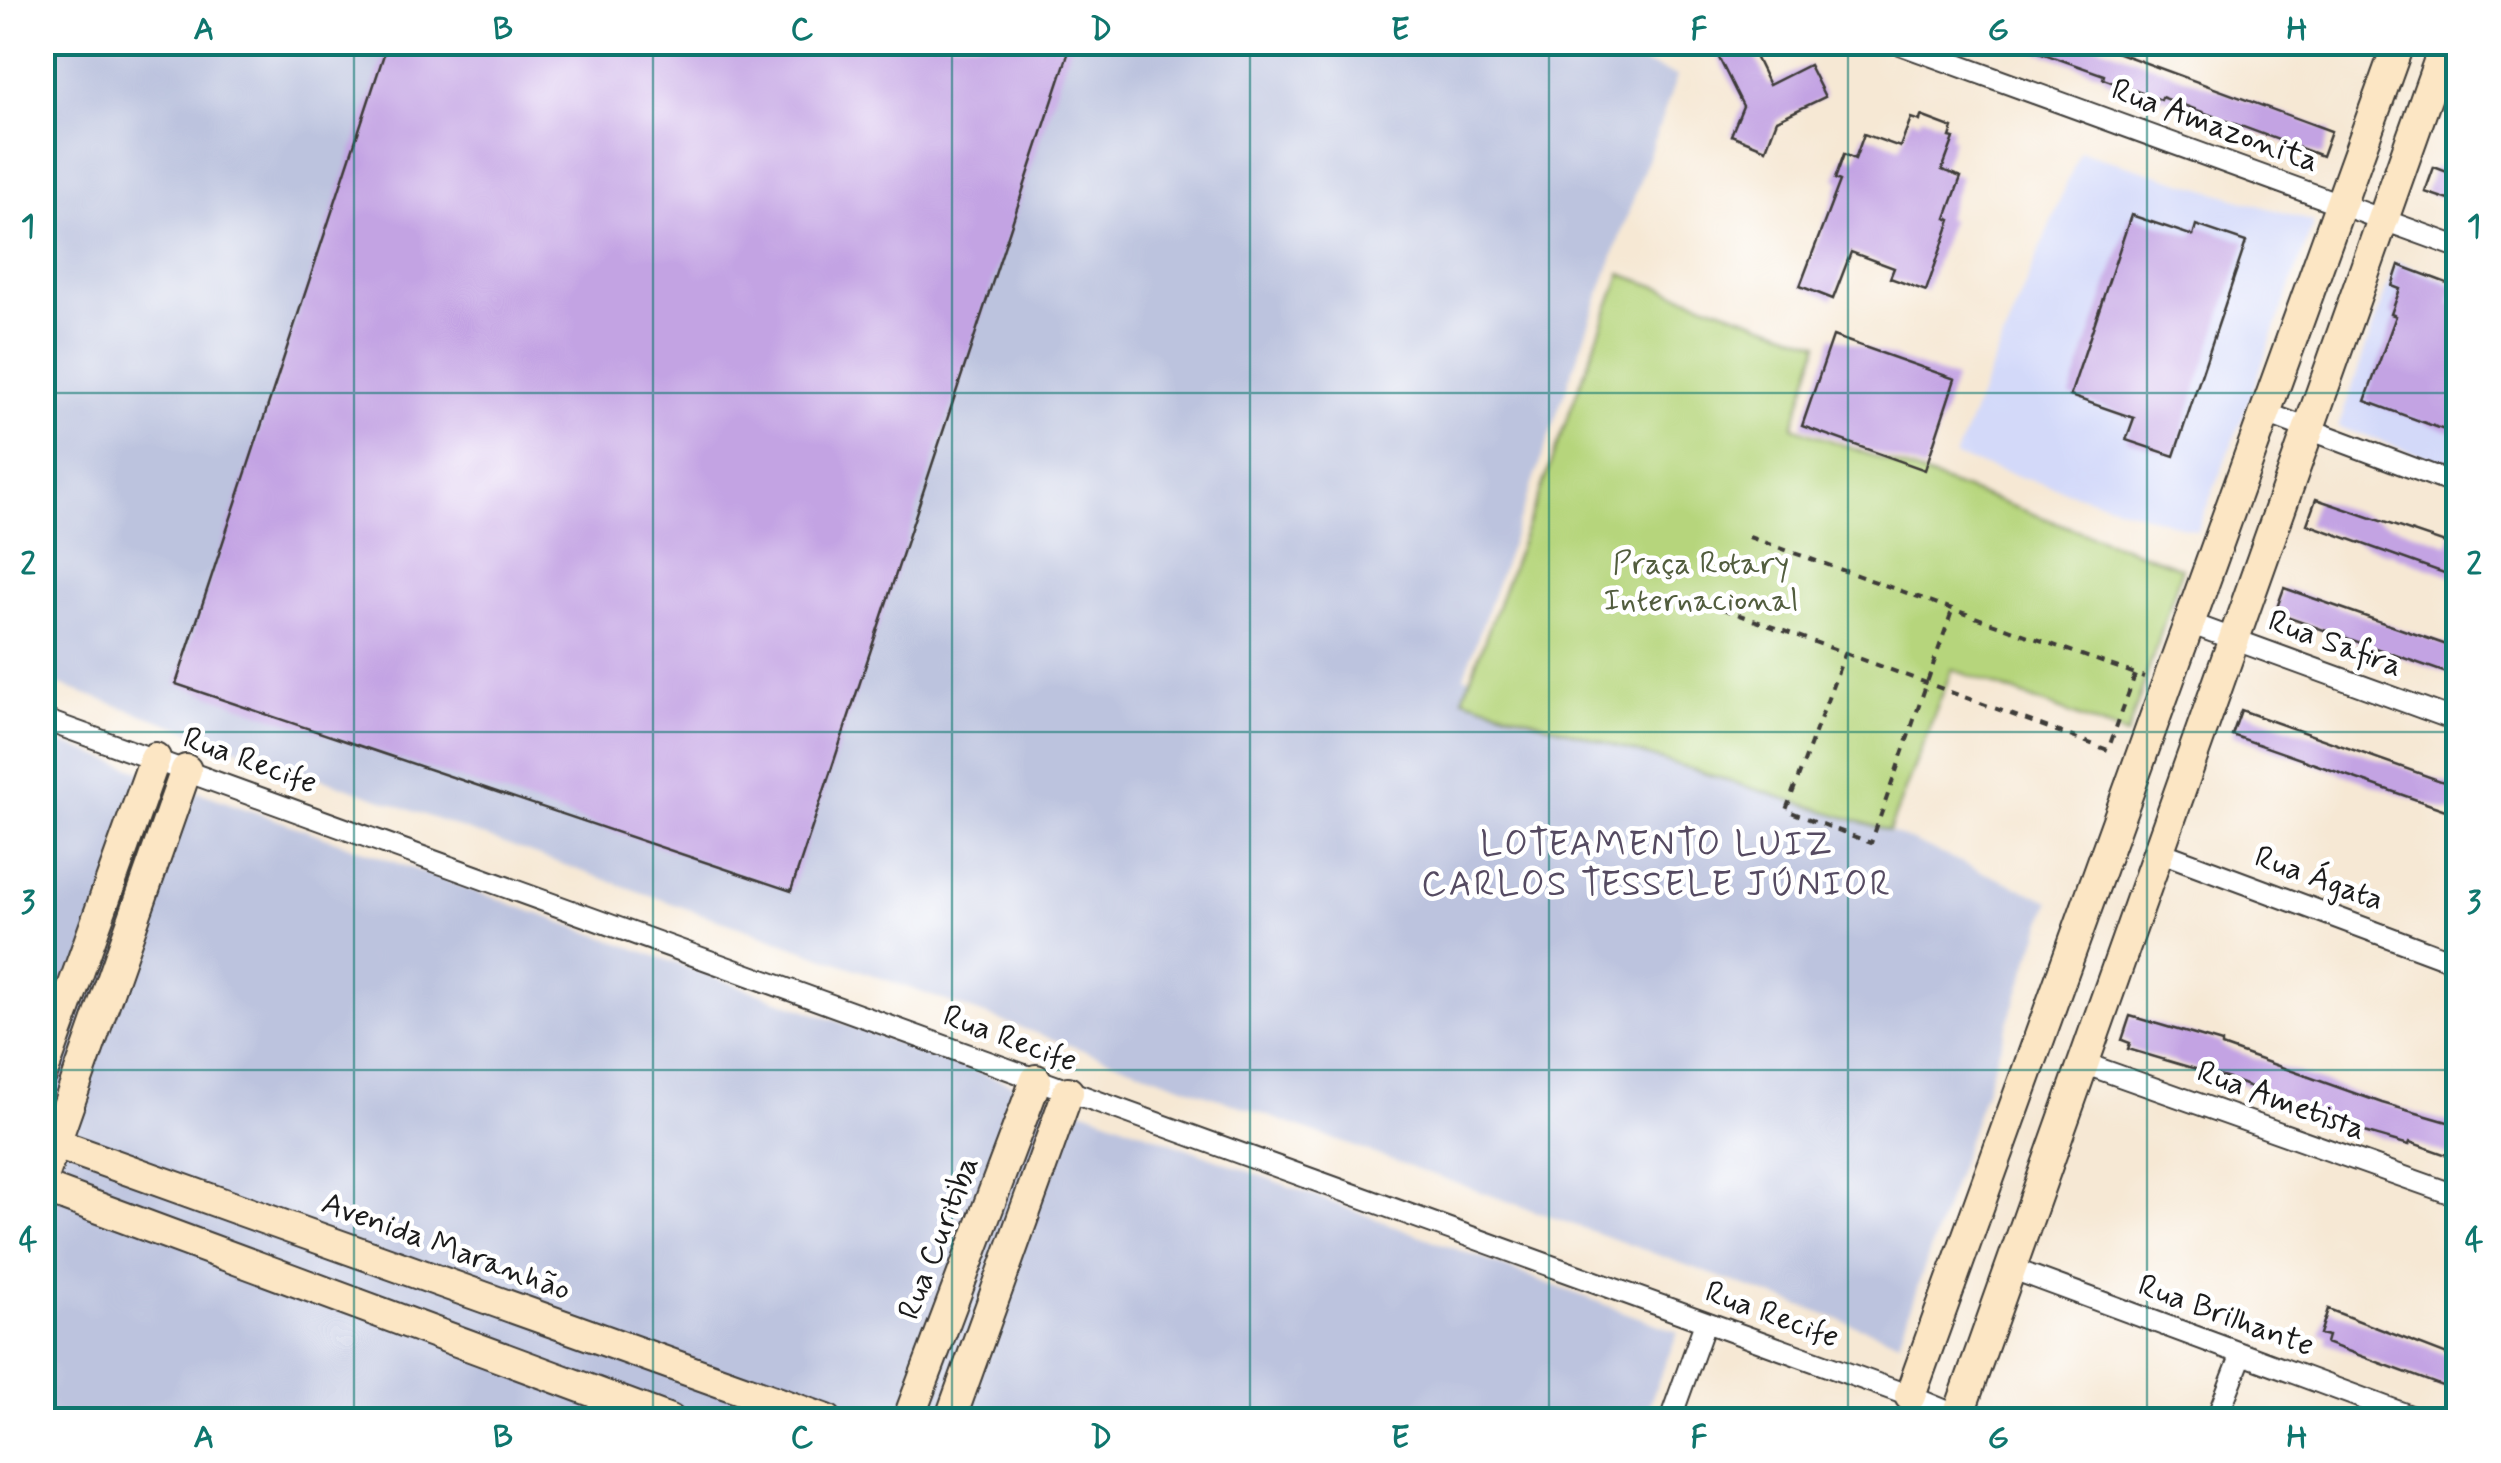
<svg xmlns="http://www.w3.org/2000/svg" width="2501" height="1463" font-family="Mynerve,sans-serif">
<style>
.built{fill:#d3d9f9}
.industrial{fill:#bcc3de}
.green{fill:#b6d57c;stroke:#69784c;stroke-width:2.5}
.building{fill:#c3a3e3}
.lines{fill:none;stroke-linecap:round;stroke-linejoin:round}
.street-casing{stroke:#3d3b38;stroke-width:24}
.secondary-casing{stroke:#3d3b38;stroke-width:34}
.path{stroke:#3d3b38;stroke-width:4;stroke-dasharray:8 8;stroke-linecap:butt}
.street{stroke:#fff;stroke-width:20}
.secondary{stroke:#fce6c4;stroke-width:30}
.grid{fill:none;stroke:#0f766e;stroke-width:2.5;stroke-opacity:0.55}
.labels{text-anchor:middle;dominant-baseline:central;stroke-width:9;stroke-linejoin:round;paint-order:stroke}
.street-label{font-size:32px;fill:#1c1c1c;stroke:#fff}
.park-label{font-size:32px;fill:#525d3e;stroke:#fff}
.neighbourhood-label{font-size:35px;letter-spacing:2.5px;fill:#564b62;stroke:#fff}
.neatline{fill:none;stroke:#0f766e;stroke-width:4}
.grid-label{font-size:32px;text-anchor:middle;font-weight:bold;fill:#0f766e}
</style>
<rect width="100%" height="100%" fill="#fff"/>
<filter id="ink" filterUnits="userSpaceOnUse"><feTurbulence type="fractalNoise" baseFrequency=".01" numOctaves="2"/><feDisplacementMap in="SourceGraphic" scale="20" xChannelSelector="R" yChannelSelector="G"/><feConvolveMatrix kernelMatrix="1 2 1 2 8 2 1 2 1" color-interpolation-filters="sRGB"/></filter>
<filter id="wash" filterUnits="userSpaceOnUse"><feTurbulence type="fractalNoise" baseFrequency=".0048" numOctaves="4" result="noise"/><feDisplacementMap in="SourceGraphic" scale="40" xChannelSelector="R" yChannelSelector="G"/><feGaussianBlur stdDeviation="2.25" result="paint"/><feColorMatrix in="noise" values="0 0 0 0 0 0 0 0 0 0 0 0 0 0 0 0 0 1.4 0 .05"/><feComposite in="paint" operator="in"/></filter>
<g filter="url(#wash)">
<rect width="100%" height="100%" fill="#f6e8d4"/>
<path class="built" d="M2080,151L2314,222L2243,417L2197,531L1955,457Z
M2396,261L2458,285V468L2338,427Z"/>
<path class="industrial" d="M43,43H1585L1677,76L1464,676L1889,831L2050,901L1899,1341L43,679Z
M43,736L1093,1113L1678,1332L1643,1420H43Z"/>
<path class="green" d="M1621,274L1819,343L1793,427L2182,568L2127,735L1952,669L1889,831L1463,698Z"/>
<g id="blocks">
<path class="building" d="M388,42H1072L791,891L176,684Z
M1748,42L1769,85L1809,65L1825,97L1777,120L1766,149L1731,135L1743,106L1718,56Z
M2019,42H2089L2331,131L2322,156L2162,97L2161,100L2103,79L2104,75L2019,45Z
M1921,116L1953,128L1950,137L1954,138L1942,170L1961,177L1946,218L1951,220L1926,291L1890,278L1894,268L1851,252L1833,299L1800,286L1840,181L1835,179L1844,154L1855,159L1864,134L1900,147L1911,118L1920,121Z
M2434,167L2458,176V203L2425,192Z
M2131,215L2193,236L2196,225L2246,242L2174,456L2126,440L2134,418L2070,396Z
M2399,265L2455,286L2449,303L2458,307V435L2365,401L2396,316L2391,314L2400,289L2392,286Z
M1833,336L1955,379L1925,470L1802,426Z
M2316,499L2448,544L2455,522L2458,523V578L2307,524Z
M2284,588L2458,649V677L2275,613Z
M2241,710L2458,787L2454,813L2232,735Z
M2130,1016L2222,1043V1046L2382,1103L2458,1125V1159L2410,1142L2409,1145L2343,1126L2317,1116L2318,1112L2229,1079L2128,1049L2130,1043L2122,1040Z
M2328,1309L2458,1359V1392L2326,1343L2328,1336L2320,1334Z"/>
</g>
</g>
<g filter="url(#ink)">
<use href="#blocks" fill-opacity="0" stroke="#3d3b38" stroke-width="2.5"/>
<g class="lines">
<g class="street-casing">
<path id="street" d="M1894,42L2458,247
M2266,413L2458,485
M2189,623L2458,721
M42,719L1910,1396L1958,1416L1956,1420
M2158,851L2458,963
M2083,1063L2458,1196
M2010,1268L2421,1420
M1670,1420L1705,1323
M2216,1420L2242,1354"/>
</g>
<g class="secondary-casing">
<path id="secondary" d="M42,1074L155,758
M42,1139L827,1420
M42,1180L186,770
M42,1187L670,1420
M1910,1396L2399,42
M1958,1416L2446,42
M908,1420L1036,1080
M950,1420L1068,1092"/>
</g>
<path class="path" d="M1749,537L2144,677
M1723,609L1845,653L1786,810L1871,843L1953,608
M1845,653L2108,750L2135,675"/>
<use href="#street" class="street"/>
<use href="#secondary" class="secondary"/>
</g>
</g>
<path class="grid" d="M354,42V1420M653,42V1420M952,42V1420M1250,42V1420M1549,42V1420M1848,42V1420M2147,42V1420M42,393H2458M42,732H2458M42,1070H2458"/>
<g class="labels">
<g class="street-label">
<text transform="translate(2215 126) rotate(20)">Rua Amazonita</text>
<text transform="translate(2335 644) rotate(20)">Rua Safira</text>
<text transform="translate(250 761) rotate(20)">Rua Recife</text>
<text transform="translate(2319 879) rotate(20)">Rua Ágata</text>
<text transform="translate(1010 1039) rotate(20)">Rua Recife</text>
<text transform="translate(2281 1101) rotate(20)">Rua Ametista</text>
<text transform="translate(939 1238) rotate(-69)">Rua Curitiba</text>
<text transform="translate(446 1247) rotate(20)">Avenida Maranhão</text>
<text transform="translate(1772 1315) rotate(20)">Rua Recife</text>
<text transform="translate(2226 1316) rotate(20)">Rua Brilhante</text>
</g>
<g class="park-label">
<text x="1701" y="564">Praça Rotary<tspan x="1701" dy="37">Internacional</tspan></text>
</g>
<g class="neighbourhood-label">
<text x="1657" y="845">LOTEAMENTO LUIZ<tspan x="1657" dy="40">CARLOS TESSELE JÚNIOR</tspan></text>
</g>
</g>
<rect width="2501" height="1463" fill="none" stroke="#fff" stroke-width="110"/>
<rect x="55" y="55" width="2391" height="1353" class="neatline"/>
<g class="grid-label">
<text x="204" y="39">A</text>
<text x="503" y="39">B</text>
<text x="802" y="39">C</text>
<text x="1101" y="39">D</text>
<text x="1400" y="39">E</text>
<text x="1699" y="39">F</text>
<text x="1998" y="39">G</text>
<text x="2297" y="39">H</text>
<text x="28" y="236">1</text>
<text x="2474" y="236">1</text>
<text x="28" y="574">2</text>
<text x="2474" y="574">2</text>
<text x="28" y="912">3</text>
<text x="2474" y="912">3</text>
<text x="28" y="1250">4</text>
<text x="2474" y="1250">4</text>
<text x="204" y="1447">A</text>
<text x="503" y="1447">B</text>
<text x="802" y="1447">C</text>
<text x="1101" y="1447">D</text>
<text x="1400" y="1447">E</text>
<text x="1699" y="1447">F</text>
<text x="1998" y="1447">G</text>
<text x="2297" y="1447">H</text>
</g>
</svg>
